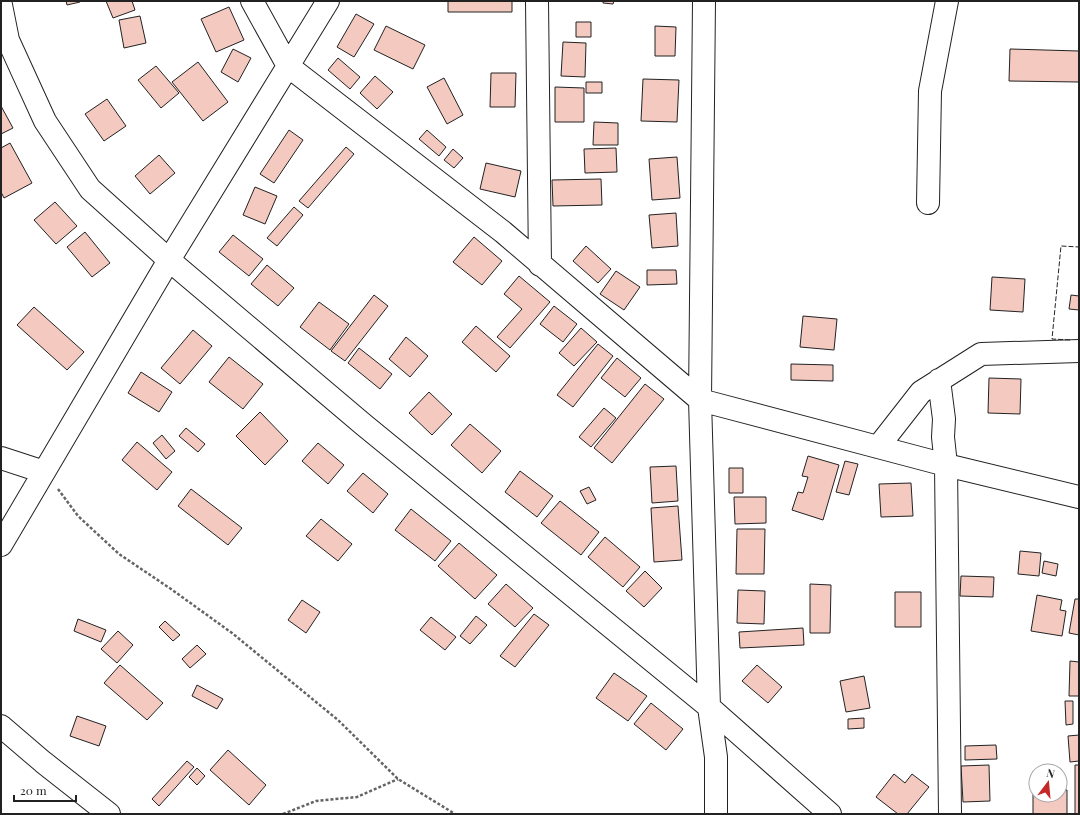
<svg xmlns="http://www.w3.org/2000/svg" width="1080" height="815" font-family="'Playfair Display',serif">
<style>
.building{fill:#f3c9c0;stroke:#222}
.lines{fill:none;stroke-linecap:round;stroke-linejoin:round}
.minor-casing{stroke:#222;stroke-width:24}
.path{stroke:#646464;stroke-width:2.5;stroke-dasharray:3 2;stroke-linecap:butt}
.minor{stroke:#fff;stroke-width:22}
.fence{stroke:#222;stroke-width:1;stroke-dasharray:5 2;stroke-linecap:butt}
</style>
<rect width="100%" height="100%" fill="#fff"/>
<path class="building" d="M66,1H80V2L67,5Z
M106,1H132L135,10L113,18Z
M448,1H512V12H448Z
M603,1H614L613,4L603,3Z
M229,7L244,40L216,52L201,19Z
M356,14L374,24L354,57L337,47Z
M140,16L146,43L124,48L119,20Z
M576,22H591V37H576Z
M386,26L425,45L413,69L374,50Z
M655,26L676,27L675,56H655Z
M563,42L586,43L585,77L561,76Z
M233,49L251,58L238,82L221,72Z
M1010,49L1079,51V82L1009,81Z
M338,58L360,77L350,89L328,70Z
M198,62L228,102L203,121L172,82Z
M156,66L179,93L161,108L138,80Z
M491,73H516L515,107H490Z
M375,76L393,92L377,109L360,93Z
M444,78L463,115L447,124L427,87Z
M643,79L679,80L677,122L641,121Z
M586,82H602V93H586Z
M555,87L584,88V122H555Z
M107,99L126,126L104,141L85,114Z
M1,106L13,128L1,134Z
M594,122L618,123V145H593Z
M289,130L303,140L274,183L260,174Z
M427,130L446,147L439,156L419,139Z
M10,143L32,183L4,198L1,192V148Z
M346,147L354,154L308,208L299,201Z
M616,148L617,172L585,173L584,149Z
M453,149L463,158L454,168L444,160Z
M159,155L175,173L150,194L135,176Z
M677,157L680,198L652,200L649,159Z
M486,163L521,171L515,197L480,189Z
M601,179L602,205L553,206L552,180Z
M255,187L277,196L265,224L243,215Z
M55,202L77,226L56,244L34,220Z
M294,207L303,215L277,246L267,238Z
M676,213L678,246L652,248L649,215Z
M85,232L110,263L92,277L67,247Z
M233,235L263,259L249,276L219,252Z
M474,237L502,261L482,285L453,262Z
M586,246L611,269L598,283L573,261Z
M267,265L294,288L278,306L251,284Z
M647,270H676L677,284L647,285Z
M616,271L640,287L624,310L600,294Z
M519,276L550,302L510,348L497,337L522,309L504,294Z
M992,277L1025,279L1023,312L990,310Z
M374,295L388,306L345,361L331,351Z
M1071,295L1079,296V310L1069,309Z
M319,302L349,324L330,350L300,327Z
M554,306L577,324L563,342L540,324Z
M34,307L84,352L67,370L17,325Z
M803,316L837,319L834,350L800,347Z
M476,326L510,356L496,372L462,342Z
M581,328L597,342L574,366L559,353Z
M193,330L212,346L180,384L161,368Z
M406,337L428,356L410,377L389,359Z
M598,344L613,356L573,407L557,395Z
M359,348L392,374L380,389L348,363Z
M229,357L263,384L243,409L209,382Z
M617,358L641,378L625,397L601,378Z
M791,364L833,365V381L791,380Z
M141,372L172,392L159,412L128,393Z
M989,378L1021,379L1020,414L988,413Z
M645,384L664,399L612,463L594,448Z
M429,392L452,414L432,435L409,413Z
M604,408L616,418L591,447L579,437Z
M260,412L288,441L265,465L236,436Z
M470,424L501,451L482,473L451,445Z
M186,428L205,444L198,452L179,436Z
M162,435L175,451L166,459L153,443Z
M137,442L172,472L157,490L122,460Z
M318,443L344,465L328,484L302,461Z
M808,456L839,465L823,520L792,510L798,492L803,493L808,477L802,476Z
M845,461L858,464L849,495L836,492Z
M676,466L678,501L652,503L650,467Z
M729,468H743V493H729Z
M520,471L553,496L537,517L505,492Z
M363,473L388,494L373,513L347,491Z
M911,483L913,516L881,517L879,484Z
M589,487L596,500L587,504L580,491Z
M191,489L242,528L228,545L178,506Z
M734,497H766V523L735,524Z
M560,501L599,532L581,555L541,523Z
M678,506L682,560L654,562L651,508Z
M411,509L451,541L435,561L395,530Z
M321,519L352,544L338,561L306,536Z
M737,529H765L764,574H736Z
M605,537L640,567L623,587L588,557Z
M459,543L497,575L475,599L438,566Z
M1020,551L1041,553L1039,576L1018,574Z
M1044,561L1058,564L1056,576L1042,573Z
M645,571L662,588L644,607L626,591Z
M961,576L994,577L993,597L960,596Z
M506,584L533,608L515,627L488,604Z
M810,584L831,585L830,633H810Z
M738,590L765,591L764,624L737,623Z
M895,592H921V627H895Z
M1037,595L1062,600L1060,610L1066,611L1062,636L1031,631Z
M1075,599H1079V635L1069,633Z
M302,600L320,612L306,633L288,620Z
M534,614L549,625L515,667L500,656Z
M476,616L487,625L470,644L460,636Z
M431,617L456,637L445,650L420,630Z
M78,619L106,630L101,642L74,631Z
M165,621L180,635L173,641L159,627Z
M803,628L804,645L740,648L739,632Z
M118,631L133,645L117,663L101,649Z
M197,645L206,654L190,668L182,659Z
M1070,661L1079,662V696H1069Z
M120,665L163,703L147,720L104,683Z
M757,665L782,687L768,703L742,681Z
M614,673L647,696L628,721L596,698Z
M864,676L870,708L846,712L840,681Z
M197,685L223,699L217,709L192,696Z
M1065,701H1073V724L1066,725Z
M651,703L683,729L666,750L634,724Z
M77,716L106,726L99,746L70,736Z
M864,718V728L848,729V719Z
M1079,735V761L1070,762L1068,736Z
M996,745L997,759L965,760V746Z
M228,750L266,785L249,805L210,770Z
M187,761L194,767L159,806L152,799Z
M989,765L990,801L963,802L961,766Z
M1075,765H1079V814H1075Z
M197,768L205,776L197,785L189,777Z
M894,774L905,783L912,774L929,787L907,814H898L876,797Z
M1033,790H1036V795H1060V790H1067V814H1033Z"/>
<g class="lines">
<g class="minor-casing">
<path id="minor" d="M252,1L288,66L503,232L700,400L709,707L716,757V814
M537,1L540,265
M704,1L700,400L946,465L1079,497
M1,5L8,40L45,121L90,189L169,260L364,425L709,707L830,814
M928,203L930,91L947,1
M939,380L944,419L943,437L946,465L950,814
M878,447L921,392L981,354L1079,351
M1,458L44,472
M1,545L169,260L328,1
M1,726L43,762L109,814"/>
</g>
<path class="path" d="M58,489L78,516L119,554L171,589L232,633L338,720L398,779L455,814
M283,814L316,801L357,797L398,779"/>
<use href="#minor" class="minor"/>
<path class="fence" d="M1070,340L1052,339L1061,246L1079,247"/>
</g>
<rect width="1080" height="815" fill="none" stroke="#222222" stroke-width="4"/>
<g transform="translate(1048 783) rotate(16)"><circle r="19" fill="#ffffff" stroke="#a7a7a7"/>
<path d="M0-3L7 15L0 10L-7 15Z" fill="#c62828"/>
<text y="-6" font-size="11" font-weight="bold" text-anchor="middle" fill="#222222">N</text>
</g>
<path d="M14 795v6h62v-6" fill="none" stroke="#222222" stroke-width="2"/>
<text x="20" y="795" font-size="12" fill="#222222" stroke="#ffffff" stroke-width="3" paint-order="stroke">20 m</text>
</svg>
